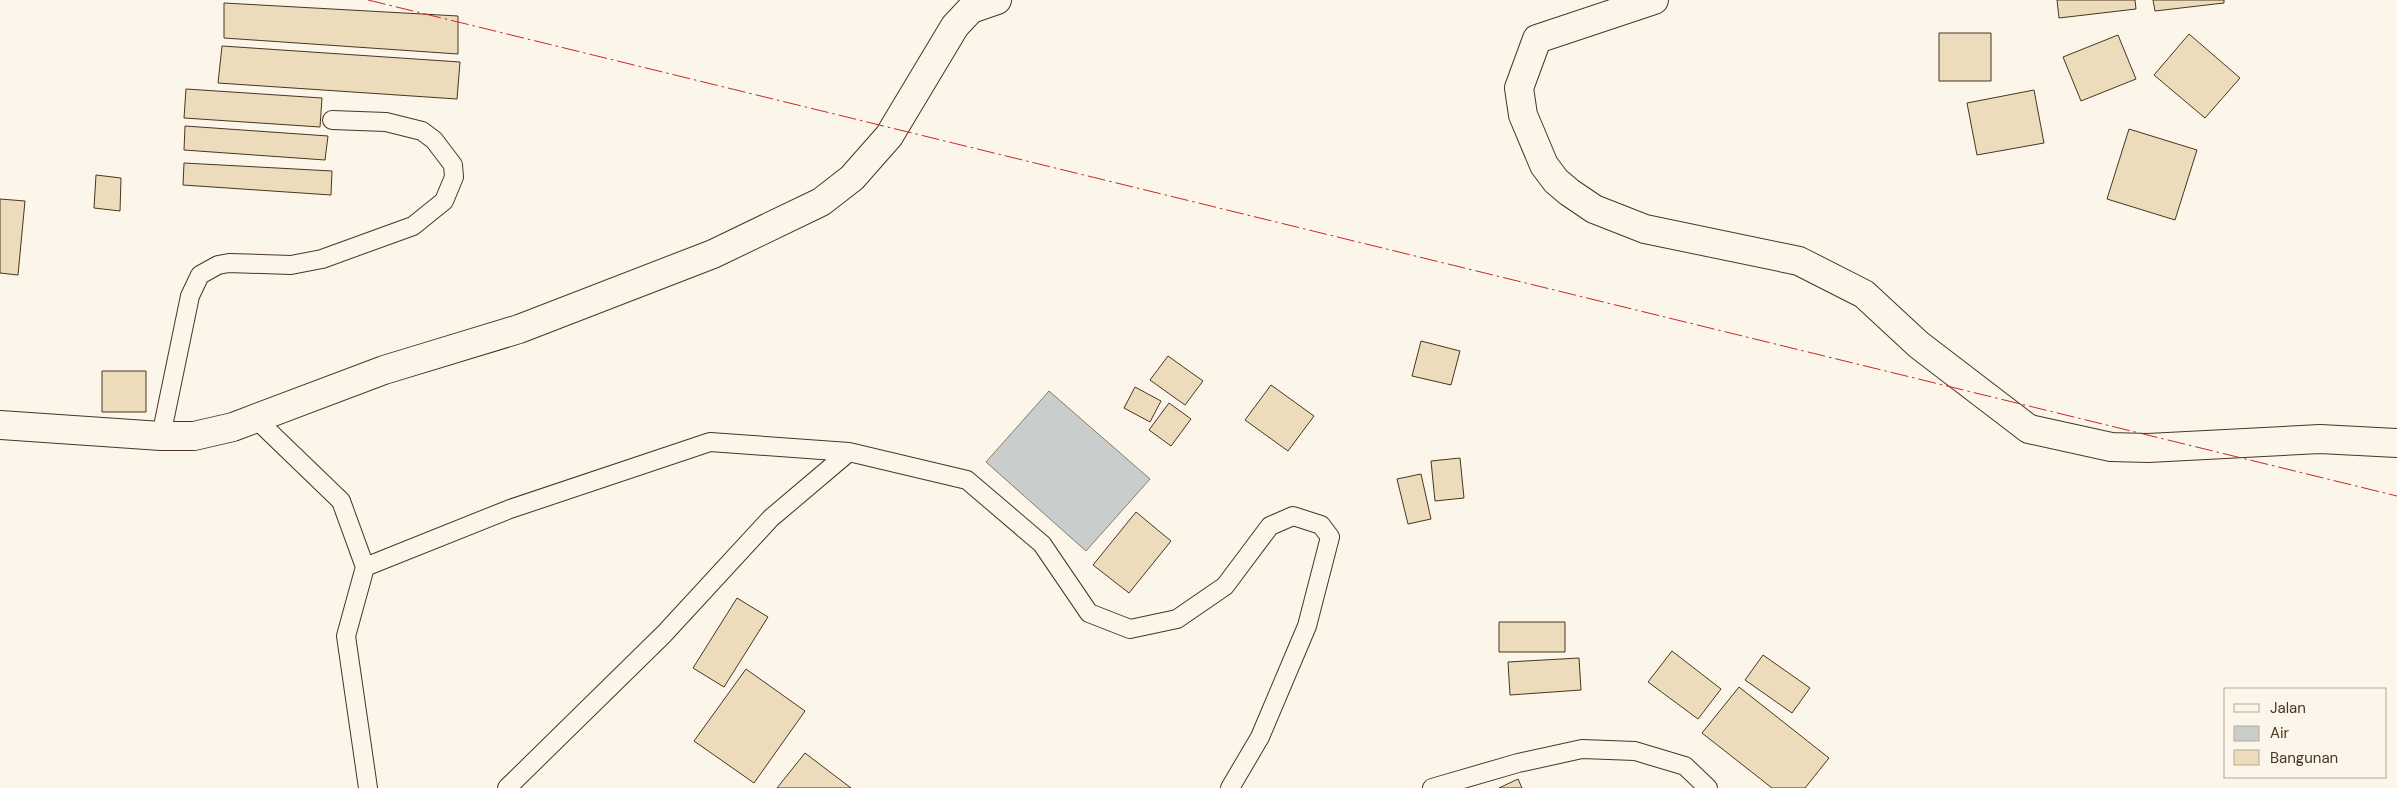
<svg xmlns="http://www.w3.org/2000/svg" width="2397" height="788" font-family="'DM Sans',sans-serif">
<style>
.water{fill:#c9cecd;stroke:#887966}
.building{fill:#ecdcbc;stroke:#4a3520}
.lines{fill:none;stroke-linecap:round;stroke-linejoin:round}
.service-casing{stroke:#4a3520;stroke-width:20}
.tertiary-casing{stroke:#4a3520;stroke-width:30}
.service{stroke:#fbf6e9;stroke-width:18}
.tertiary{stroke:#fbf6e9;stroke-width:28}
.power{stroke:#c62828;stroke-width:1;stroke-dasharray:18 4 2.5 4;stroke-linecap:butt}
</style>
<rect width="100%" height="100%" fill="#fbf6e9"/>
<path class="water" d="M1049,391L1150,479L1086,551L986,462Z"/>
<path class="building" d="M2057,0H2135L2136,9L2059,18Z
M2153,0H2224V3L2155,11Z
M224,3L458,16V54L224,38Z
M1939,33H1991V81H1939Z
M2189,34L2240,78L2205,118L2154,75Z
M2118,35L2136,79L2081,101L2063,57Z
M222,46L460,62L457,99L218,83Z
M186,89L322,98L320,127L184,118Z
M2034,90L2044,143L1977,155L1967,103Z
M185,126L328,136L325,160L184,150Z
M2129,129L2197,150L2175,220L2107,199Z
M184,163L332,171L331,195L183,185Z
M96,175L121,178L120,211L94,208Z
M0,199L25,201L18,275L0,273Z
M1421,341L1460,351L1451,385L1412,376Z
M1168,356L1203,381L1185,405L1150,380Z
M102,371H146V412H102Z
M1271,385L1314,416L1288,451L1245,420Z
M1135,387L1161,401L1150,422L1124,408Z
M1169,403L1191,419L1171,446L1149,430Z
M1460,458L1464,498L1435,501L1431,461Z
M1421,474L1431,519L1408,524L1397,479Z
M1136,512L1171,541L1129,593L1093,565Z
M737,598L768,617L724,687L693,668Z
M1499,622H1565V652H1499Z
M1672,651L1721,689L1698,719L1648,682Z
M1763,655L1810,688L1792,713L1745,680Z
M1579,658L1581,690L1510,695L1508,662Z
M746,669L805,711L754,783L694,741Z
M1739,687L1829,758L1805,788H1772L1702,733Z
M805,753L851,788H777Z
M1518,779L1522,788H1499Z"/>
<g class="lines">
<g class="service-casing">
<path id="service" d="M257,420L341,501L365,567L346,636L368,788
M161,436L190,296L200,275L218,265L229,263L291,265L322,259L413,226L444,201L454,177L453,165L434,140L422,131L386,122L332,120
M365,567L510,509L710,442L849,452
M507,788L664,634L771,518L849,452L967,480L1042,544L1089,613L1130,629L1177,619L1225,586L1270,526L1293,516L1321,525L1330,537L1307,626L1260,737L1230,788
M1432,788L1518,763L1582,749L1635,751L1685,766L1708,788"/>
</g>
<g class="tertiary-casing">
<path id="tertiary" d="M1654,0L1537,39L1519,88L1523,115L1544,165L1556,181L1569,192L1594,209L1645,229L1799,261L1864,294L1919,345L2029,429L2111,447L2148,448L2320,439L2397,443
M0,425L161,436H194L233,427L384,370L519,329L713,254L821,202L852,178L889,136L955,26L971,9L997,0"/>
</g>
<use href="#service" class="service"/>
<use href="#tertiary" class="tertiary"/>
<path class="power" d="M368,0L2397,496"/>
</g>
<rect x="2224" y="688" width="162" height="90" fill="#fbf6e9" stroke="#b4a999"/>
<rect x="2234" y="704" width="25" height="8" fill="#fbf6e9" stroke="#b4a999"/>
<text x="2270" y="713" font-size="15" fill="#4a3520">Jalan</text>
<rect x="2234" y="726" width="25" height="15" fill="#c9cecd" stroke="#b4a999"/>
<text x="2270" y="738" font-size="15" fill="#4a3520">Air</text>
<rect x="2234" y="750" width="25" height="15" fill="#ecdcbc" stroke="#b4a999"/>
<text x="2270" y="763" font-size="15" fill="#4a3520">Bangunan</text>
</svg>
